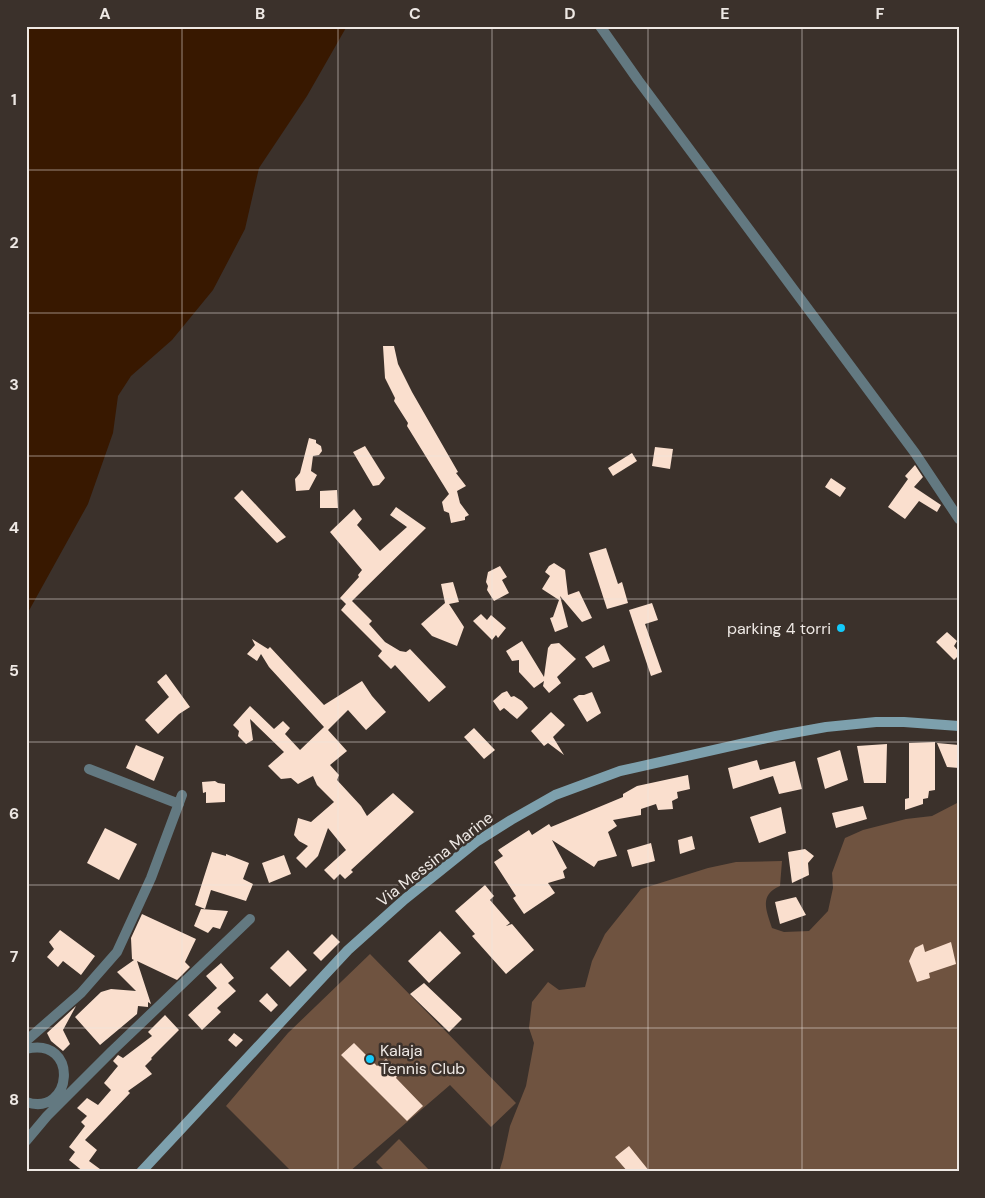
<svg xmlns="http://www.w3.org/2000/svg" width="985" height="1198" font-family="'DM Sans',sans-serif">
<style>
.green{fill:#6f5340}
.water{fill:#381800}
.building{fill:#fadfce}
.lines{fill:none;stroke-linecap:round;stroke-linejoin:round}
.minor{stroke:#637981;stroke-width:10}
.secondary{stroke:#7da0ad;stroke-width:10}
.grid{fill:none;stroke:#eee8e4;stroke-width:1;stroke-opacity:0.55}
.poi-dot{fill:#13cafb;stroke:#3b312b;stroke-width:2}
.labels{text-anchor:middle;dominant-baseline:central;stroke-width:5;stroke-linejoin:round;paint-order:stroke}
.poi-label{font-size:16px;fill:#eee8e4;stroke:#3b312b;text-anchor:end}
.street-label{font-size:16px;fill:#eee8e4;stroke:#3b312b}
.neatline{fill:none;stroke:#eee8e4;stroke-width:2}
.grid-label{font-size:16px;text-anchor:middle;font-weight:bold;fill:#eee8e4}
</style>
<rect width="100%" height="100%" fill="#3b312b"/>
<path class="green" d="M959,802V1172H499L503,1159L510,1126L526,1086L534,1043L529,1028L532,1002L548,982L559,990L585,987L592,961L605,934L641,889L708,868L736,862L782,861L780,886C759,895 766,910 772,928L784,932L809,931L828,911L833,888L832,873L845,838L863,830L906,819L932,816Z
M370,954L516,1103L491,1127L450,1085L349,1172H292L226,1106L288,1033Z
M399,1139L431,1172H386L376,1162Z"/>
<path class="water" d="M26,26H347L307,96L259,168L245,229L213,290L172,340L131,376L118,396L113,433L88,504L26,616Z"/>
<path class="building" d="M383,346H394L398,364L412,392L458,472L456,473L466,486L457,491L460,503L469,515L465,517V520L451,523L449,513L444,511L442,502L449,494L407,426L408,423L394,401L395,398L385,378Z
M309,438L316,440V443L321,446L322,451L319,455L313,456L311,471L317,475L309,490L296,491L295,479L300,473Z
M365,446L385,478L379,485L373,486L353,452Z
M655,447L673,449L670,469L652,466Z
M632,453L637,461L613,476L608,468Z
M915,465L923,477L914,487L941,505L937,512L919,501L905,519L888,507L908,479L905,476Z
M831,478L846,488L840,497L825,487Z
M242,490L286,537L277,543L234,498Z
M337,490L338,508H320V491Z
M396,507L426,528L352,601L372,621L369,624L385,642L400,651L406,652L410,649L446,687L429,702L395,665L391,669L378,656L382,651L341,610L346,604L340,598L359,577L358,575L362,570L330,532L354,509L362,519L357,525L380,551L407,527L390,515Z
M606,548L618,584L622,582L628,603L607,609L589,553Z
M554,563L565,570L568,595L579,591L592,618L582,622L560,596L568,627L555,632L550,618L553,617L559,600L542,589L550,576L545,572L549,566Z
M500,566L507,577L502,580L509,593L494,601L487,590L488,586L486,582L488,572Z
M453,582L459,602L449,604L464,627L457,646L432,636L421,624L445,603L441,584Z
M652,603L658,620L645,624L662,672L651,676L629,610Z
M481,614L487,620L491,615L506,628L498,638L496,635L492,640L473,621Z
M947,632L957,641L954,646L959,652V655L954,660L936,642Z
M252,639L268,649L270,647L324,705L362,681L372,696L386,712L366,730L348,710L328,730L347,751L330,765L339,775L337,780L361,806L367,816L393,793L414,812L351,870L353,872L345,879L340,874L334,880L324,870L346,850L328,828L318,856L306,868L296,858L308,846L299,841L294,835L298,818L311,822L334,802L317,785L313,776L298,784L291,778L281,779L268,766L284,752L250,719L253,740L246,744L238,736L239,731L233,725L250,706L274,729L283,721L290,728L285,734L300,750L324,727L269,667L261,654L257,661L247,654L255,645Z
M522,641L544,677L548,648L551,644L559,643L576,659L557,677L561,683L549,693L543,686L544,681L534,688L519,672V660L512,661L506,651Z
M604,645L610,661L593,668L585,657Z
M166,674L190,707L179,714L158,734L145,720L169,697L157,682Z
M507,691L511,697L514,696L522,701L528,708L517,719L504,708L500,711L493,701L502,693Z
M592,692L601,713L587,722L573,699L579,695H584Z
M551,712L565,725L553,737L564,755L548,743L544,746L531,731Z
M474,728L495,750L484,759L464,737Z
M935,742V790L929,791L928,798L923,799V804L905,810V799L909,798V743Z
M937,743L959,745V768L947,767Z
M887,744L886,783H864L857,746Z
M136,745L164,757L154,781L126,768Z
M840,750L848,780L825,789L817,758Z
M757,760L760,770L795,761L802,789L779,794L773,776L733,789L728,768Z
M688,775L690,789L677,792L678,798L672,801L673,809L658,810L656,804L641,809V815L613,820L617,826L608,832L617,856L598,861L594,867L552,840L567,868L563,871L565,878L548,883L555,893L524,914L513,898L516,896L494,862L503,856L498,850L529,830L532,835L549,824L551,827L623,797V794L637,786Z
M215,781L218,783L225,784V802L206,803V792L203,793L202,782Z
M863,806L867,819L836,828L832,813Z
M781,807L786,833L759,843L750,817Z
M105,828L137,844L119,880L87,863Z
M692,836L695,849L680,854L678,840Z
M651,843L655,861L632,867L627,850Z
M805,849L814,856L808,863L809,875L792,883L788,852Z
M212,852L226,856V854L249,863L243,879L253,884L246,901L211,890L205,909L195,905Z
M284,855L291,874L269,883L262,863Z
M485,885L494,896L490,900L510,923L506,926L512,924L534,950L506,974L472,936L475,934L455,911Z
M796,897L806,915L780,924L775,902Z
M201,909L228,911L220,929L213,927L208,933L194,926Z
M142,914L196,939L185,962L190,967L177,980L137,961L151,1004L148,1002V1007L138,1006L137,1014L100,1045L75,1017L101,992L111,989L136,991L117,972L134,960L132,959L131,938Z
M60,930L95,956L81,975L63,961L58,967L47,957L54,949L49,942Z
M440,931L461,953L429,983L408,961Z
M332,934L340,942L321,961L313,953Z
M951,942L956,964L929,973L930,978L917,982L909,961L915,948L923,944L925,952Z
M288,950L307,970L290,987L270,968Z
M221,963L234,978L228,983L236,991L217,1008L221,1012L202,1030L188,1015L217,988L206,976Z
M424,983L462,1019L449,1032L410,994Z
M267,993L278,1005L271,1012L259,1001Z
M76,1006L63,1030L70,1044L63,1051L51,1041L47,1033Z
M165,1015L179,1030L151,1058L152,1059L145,1066L152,1074L128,1091L130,1093L85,1140L97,1150L89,1161L104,1172H84L69,1160L75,1152L69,1147L85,1126L81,1122L87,1116L77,1108L87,1098L98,1105L111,1090L104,1083L118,1066L113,1061L118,1055L123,1058L152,1036L148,1032Z
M234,1033L243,1040L236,1047L228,1040Z
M354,1043L377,1066L386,1059L400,1071L396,1078L423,1106L407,1121L341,1055Z
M629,1146L650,1172H628L615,1157Z"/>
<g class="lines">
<path class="minor" d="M600,26L638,80L915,453L959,519
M89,769L179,804
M26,1041L81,993L117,952L151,878L182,795
M26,1049C80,1036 73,1118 26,1102
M26,1141L47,1116L112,1051L250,919"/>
<path class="secondary" d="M141,1172L348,950L405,899L476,842L511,820L555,795L620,771L776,736L826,727L876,722H904L959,726"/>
</g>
<path class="grid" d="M182,26V1172M338,26V1172M492,26V1172M648,26V1172M802,26V1172M26,170H959M26,313H959M26,456H959M26,599H959M26,742H959M26,885H959M26,1028H959"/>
<g class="poi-dot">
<circle cx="841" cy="628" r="5"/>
<circle cx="370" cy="1059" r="5"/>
</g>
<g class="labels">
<g class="poi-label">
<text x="831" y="628">parking 4 torri</text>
<text x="380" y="1050" text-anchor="start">Kalaja<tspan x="380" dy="18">Tennis Club</tspan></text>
</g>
<g class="street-label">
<text transform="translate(435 859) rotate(-38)">Via Messina Marine</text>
</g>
</g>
<rect width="985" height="1198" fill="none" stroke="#3b312b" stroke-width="55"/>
<rect x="28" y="28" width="930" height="1142" class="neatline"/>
<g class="grid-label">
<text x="105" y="19">A</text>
<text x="260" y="19">B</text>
<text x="415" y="19">C</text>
<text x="570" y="19">D</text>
<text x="725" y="19">E</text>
<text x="880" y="19">F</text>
<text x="14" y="105">1</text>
<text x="14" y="248">2</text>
<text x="14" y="390">3</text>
<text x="14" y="533">4</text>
<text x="14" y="676">5</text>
<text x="14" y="819">6</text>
<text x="14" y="962">7</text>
<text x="14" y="1105">8</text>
</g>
</svg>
